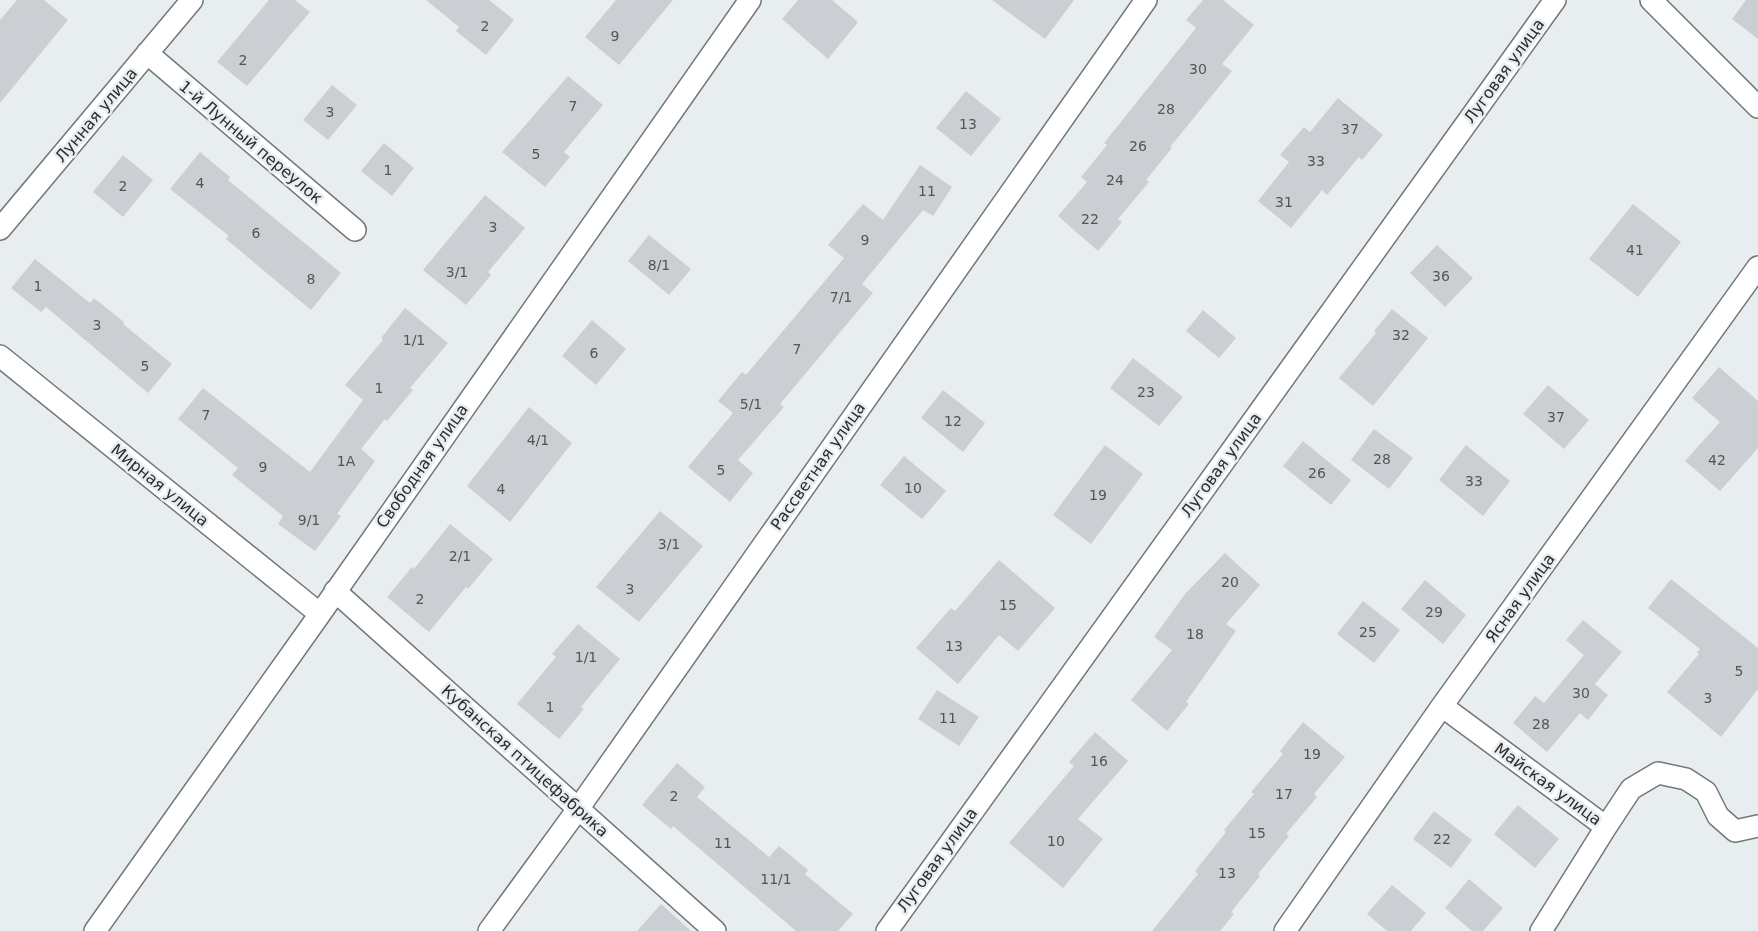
<svg xmlns="http://www.w3.org/2000/svg" width="1758" height="931" font-family="'DejaVu Sans',sans-serif">
<style>
.building{fill:#cbcfd3}
.lines{fill:none;stroke-linecap:round;stroke-linejoin:round}
.minor-casing{stroke:#73777a;stroke-width:24}
.minor{stroke:#fff;stroke-width:21}
.labels{text-anchor:middle;dominant-baseline:central;stroke-width:5;stroke-linejoin:round;paint-order:stroke}
.number-label{font-size:14px;fill:#525556}
.street-label{font-size:16px;fill:#2a2c2d;stroke:#e8edf0}
</style>
<rect width="100%" height="100%" fill="#e8edf0"/>
<path class="building" d="M17,0H44L68,20L0,103V20Z
M269,0H295L310,12L247,86L217,62Z
M426,0H489L514,20L486,55L456,31L459,27Z
M616,0H673L619,65L585,37Z
M798,0H832L858,22L828,59L782,19Z
M992,0H1074L1045,39Z
M1203,0H1223L1254,25L1222,64L1232,71L1170,147L1172,148L1146,180L1149,182L1118,219L1122,222L1098,251L1058,216L1087,182L1081,177L1107,145L1104,143L1196,28L1186,20Z
M1746,0H1758V39L1732,19Z
M568,76L603,105L564,152L570,157L545,187L502,152Z
M332,85L357,105L328,140L303,120Z
M966,91L1001,119L971,156L936,128Z
M1338,98L1383,135L1362,160L1359,157L1327,195L1322,190L1291,228L1258,201L1289,162L1280,155L1304,127L1310,132Z
M384,143L414,168L392,196L361,171Z
M200,152L230,177L228,180L341,273L311,310L226,239L229,236L170,189Z
M123,155L153,180L123,217L93,192Z
M920,165L952,187L933,216L923,210L862,284L873,293L780,404L784,407L738,460L753,473L730,502L688,467L733,413L718,401L742,372L746,375L844,258L828,245L863,204L883,220Z
M485,195L525,228L488,272L491,275L466,305L423,270Z
M1633,204L1681,242L1638,297L1589,259Z
M649,235L691,269L669,295L628,261Z
M1437,245L1473,278L1445,307L1410,273Z
M35,259L90,303L94,298L124,322L123,324L172,364L148,393L46,307L41,312L11,288Z
M405,308L448,343L410,388L413,390L387,421L385,419L361,449L375,461L337,514L341,516L315,551L278,524L283,516L232,475L238,468L178,419L203,388L310,472L363,400L345,385L383,340L381,338Z
M1392,309L1428,338L1373,406L1339,378L1376,333L1374,331Z
M1203,310L1236,338L1219,358L1186,331Z
M592,320L626,349L596,385L562,356Z
M1133,358L1183,397L1159,426L1110,388Z
M1719,367L1758,401V448L1720,491L1685,461L1720,422L1692,398Z
M1548,385L1589,420L1564,449L1523,414Z
M943,390L985,423L963,452L921,418Z
M529,407L572,443L510,522L467,486Z
M1374,429L1413,458L1389,489L1351,460Z
M1303,441L1351,480L1331,505L1283,466Z
M1105,445L1143,474L1091,544L1053,515Z
M1466,445L1510,481L1483,516L1439,480Z
M904,456L946,491L922,519L880,485Z
M660,511L703,546L639,622L596,587Z
M450,524L493,559L468,589L466,587L429,632L387,597L412,567L414,569Z
M1225,553L1260,585L1226,624L1236,631L1186,702L1189,704L1167,731L1131,700L1172,650L1154,637L1185,594Z
M999,560L1055,608L1018,651L999,635L958,684L916,648L951,608L955,611Z
M1671,579L1758,648V689L1721,737L1667,692L1699,654L1697,652L1700,649L1648,608Z
M1425,580L1466,615L1443,644L1401,609Z
M1363,601L1400,630L1374,663L1337,634Z
M1583,620L1622,652L1595,684L1608,695L1588,720L1580,713L1547,752L1513,723L1535,696L1544,703L1584,655L1566,640Z
M578,624L620,659L581,707L584,709L559,739L517,704L556,657L552,654Z
M937,690L979,717L959,746L918,719Z
M1303,722L1345,757L1314,794L1317,797L1286,834L1289,836L1258,874L1260,876L1231,912L1234,914L1220,931H1152L1198,874L1195,871L1226,832L1224,830L1254,794L1251,792L1283,754L1280,751Z
M1095,732L1128,761L1078,819L1103,839L1063,888L1009,843L1074,766L1069,762Z
M677,763L705,787L697,797L769,857L779,846L808,870L805,874L853,914L838,931H796L673,826L671,829L642,805Z
M1518,805L1559,839L1535,868L1494,834Z
M1434,811L1472,840L1451,868L1413,839Z
M1469,879L1503,908L1483,931H1472L1445,908Z
M1392,885L1426,913L1411,931H1387L1367,914Z
M661,904L691,931H637Z"/>
<g class="lines">
<g class="minor-casing">
<path id="minor" d="M1651,0L1758,107
M147,53L355,230
M0,229L192,0
M0,356L320,614
M335,591L715,931
M1442,706L1606,827L1631,789L1658,773L1686,779L1706,792L1718,816L1735,831L1758,826
M95,931L320,614L750,0
M489,931L578,809L1146,0
M887,931L1555,0
M1285,931L1442,706L1758,267
M1541,931L1606,827"/>
</g>
<use href="#minor" class="minor"/>
</g>
<g class="labels">
<g class="number-label">
<text x="485" y="26">2</text>
<text x="615" y="36">9</text>
<text x="243" y="60">2</text>
<text x="1198" y="69">30</text>
<text x="573" y="106">7</text>
<text x="1166" y="109">28</text>
<text x="330" y="112">3</text>
<text x="968" y="124">13</text>
<text x="1350" y="129">37</text>
<text x="1138" y="146">26</text>
<text x="536" y="154">5</text>
<text x="1316" y="161">33</text>
<text x="388" y="170">1</text>
<text x="1115" y="180">24</text>
<text x="200" y="183">4</text>
<text x="123" y="186">2</text>
<text x="927" y="191">11</text>
<text x="1284" y="202">31</text>
<text x="1090" y="219">22</text>
<text x="493" y="227">3</text>
<text x="256" y="233">6</text>
<text x="865" y="240">9</text>
<text x="1635" y="250">41</text>
<text x="659" y="265">8/1</text>
<text x="457" y="272">3/1</text>
<text x="1441" y="276">36</text>
<text x="311" y="279">8</text>
<text x="38" y="286">1</text>
<text x="841" y="297">7/1</text>
<text x="97" y="325">3</text>
<text x="1401" y="335">32</text>
<text x="414" y="340">1/1</text>
<text x="797" y="349">7</text>
<text x="594" y="353">6</text>
<text x="145" y="366">5</text>
<text x="379" y="388">1</text>
<text x="1146" y="392">23</text>
<text x="751" y="404">5/1</text>
<text x="206" y="415">7</text>
<text x="1556" y="417">37</text>
<text x="953" y="421">12</text>
<text x="538" y="440">4/1</text>
<text x="1382" y="459">28</text>
<text x="1717" y="460">42</text>
<text x="346" y="461">1А</text>
<text x="263" y="467">9</text>
<text x="721" y="470">5</text>
<text x="1317" y="473">26</text>
<text x="1474" y="481">33</text>
<text x="913" y="488">10</text>
<text x="501" y="489">4</text>
<text x="1098" y="495">19</text>
<text x="309" y="520">9/1</text>
<text x="669" y="544">3/1</text>
<text x="460" y="556">2/1</text>
<text x="1230" y="582">20</text>
<text x="630" y="589">3</text>
<text x="420" y="599">2</text>
<text x="1008" y="605">15</text>
<text x="1434" y="612">29</text>
<text x="1368" y="632">25</text>
<text x="1195" y="634">18</text>
<text x="954" y="646">13</text>
<text x="586" y="657">1/1</text>
<text x="1739" y="671">5</text>
<text x="1581" y="693">30</text>
<text x="1708" y="698">3</text>
<text x="550" y="707">1</text>
<text x="948" y="718">11</text>
<text x="1541" y="724">28</text>
<text x="1312" y="754">19</text>
<text x="1099" y="761">16</text>
<text x="1284" y="794">17</text>
<text x="674" y="796">2</text>
<text x="1257" y="833">15</text>
<text x="1442" y="839">22</text>
<text x="1056" y="841">10</text>
<text x="723" y="843">11</text>
<text x="1227" y="873">13</text>
<text x="776" y="879">11/1</text>
</g>
<g class="street-label">
<text transform="translate(1504 71) rotate(-54)">Луговая улица</text>
<text transform="translate(96 115) rotate(-50)">Лунная улица</text>
<text transform="translate(251 142) rotate(40)">1-й Лунный переулок</text>
<text transform="translate(1221 465) rotate(-54)">Луговая улица</text>
<text transform="translate(422 466) rotate(-55)">Свободная улица</text>
<text transform="translate(818 466) rotate(-55)">Рассветная улица</text>
<text transform="translate(160 485) rotate(39)">Мирная улица</text>
<text transform="translate(1520 598) rotate(-54)">Ясная улица</text>
<text transform="translate(525 761) rotate(42)">Кубанская птицефабрика</text>
<text transform="translate(1548 784) rotate(36)">Майская улица</text>
<text transform="translate(937 860) rotate(-54)">Луговая улица</text>
</g>
</g>
</svg>
